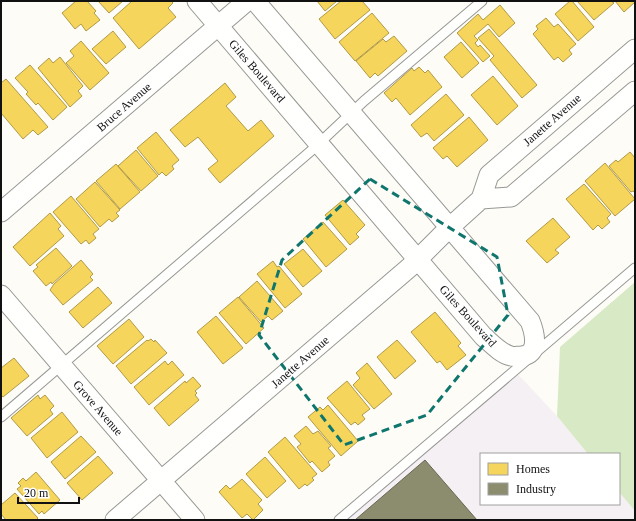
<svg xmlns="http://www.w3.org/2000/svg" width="636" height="521" font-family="'Times New Roman',serif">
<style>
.industrial{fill:#f5f0f3}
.forest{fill:#d8eac5}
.homes{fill:#f6d55c;stroke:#b19a46}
.industry{fill:#8c8c6e;stroke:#676752}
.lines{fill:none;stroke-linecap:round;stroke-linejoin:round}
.service-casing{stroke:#979795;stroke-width:11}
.minor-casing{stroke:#979795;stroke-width:21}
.service{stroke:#fffffe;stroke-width:9}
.minor{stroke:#fffffe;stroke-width:19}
.marked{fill:none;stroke:#0f766e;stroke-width:3;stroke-dasharray:8 5;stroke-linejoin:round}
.labels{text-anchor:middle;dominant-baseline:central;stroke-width:4;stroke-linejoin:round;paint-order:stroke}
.street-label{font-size:12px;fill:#111;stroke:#fff}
</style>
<rect width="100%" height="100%" fill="#fdfcf7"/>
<path class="industrial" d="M514,370L557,416L588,454H481V504H619V492L635,511V520H340Z"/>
<path class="forest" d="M635,282V511L619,492V454H588L557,416L560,347Z"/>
<path class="homes" d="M76,1H87L96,11L94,13L100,20L86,31L81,24L75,29L62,13Z
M98,1H123L109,13Z
M132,1H171L173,3L168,8L176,17L139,49L113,18Z
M317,1H337L325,11Z
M341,1H362L370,10L335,39L319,19Z
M570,1H572L594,27L578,41L555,14Z
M577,1H611L614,3L594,20Z
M615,1H635V2L624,12Z
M500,5L515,23L499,37L488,24L474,36L478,40L475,43L478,47L480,45L490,56L483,62L457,33L478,14L483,20Z
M372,13L389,33L355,61L339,42Z
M546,18L554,27L558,24L576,44L569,50L572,54L563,62L558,57L554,60L533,34L538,29L536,26Z
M489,29L537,85L522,98L490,60L494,56L478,38Z
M113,31L126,47L106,64L92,49Z
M394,36L407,51L378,76L375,73L370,78L356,61L383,39L386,42Z
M81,41L109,73L90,90L66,63L74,56L70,51Z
M461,42L479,63L462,78L444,57Z
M60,57L83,86L78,91L82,96L70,107L38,68L49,58L53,63Z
M30,65L67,107L53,120L38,103L36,105L26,94L28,92L15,78Z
M419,67L425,73L428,70L442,87L410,115L396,98L392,102L384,93L412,68L414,71Z
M493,76L518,106L497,125L471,95Z
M6,79L48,127L38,135L33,130L23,139L1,113V83Z
M225,83L236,97L226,106L248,131L261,120L274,136L220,183L208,169L218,161L198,137L185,147L170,130Z
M446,94L464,115L434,141L427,133L421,137L411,125Z
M469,117L488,140L457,167L447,156L443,159L433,148Z
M156,132L179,160L172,166L174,169L166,176L162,172L159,175L137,148Z
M136,150L158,176L141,191L118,166Z
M630,152L635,158V193L633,191L631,192L609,166L616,160L618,162Z
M605,163L635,199L615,216L585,181Z
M116,164L140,192L120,209L96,181Z
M95,182L120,210L116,213L119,216L112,222L109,219L100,227L76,199Z
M584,184L611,214L607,218L610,222L602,229L598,225L593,230L566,199Z
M71,196L99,229L93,234L96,238L89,244L86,240L81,244L53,212Z
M343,200L365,225L356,234L359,237L350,245L325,215Z
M50,213L61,226L58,229L64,236L30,266L13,247Z
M553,218L570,237L555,250L559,253L547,263L526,241Z
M323,222L347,249L326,267L303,239Z
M56,248L72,266L52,284L51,282L46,286L33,271L38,267L36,265Z
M303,249L322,271L303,287L284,264Z
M81,260L93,274L90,277L93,280L63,305L50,290L54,284Z
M273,261L277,267L279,266L302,294L285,308L257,274Z
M257,281L283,311L272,320L268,316L261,322L239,297Z
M98,287L112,303L83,328L69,312Z
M238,297L264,328L246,344L219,313Z
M435,312L461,343L458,346L466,355L447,370L440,361L437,363L411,332Z
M216,316L243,348L223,364L197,332Z
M129,319L144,337L113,364L97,346Z
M151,339L154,342L155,340L167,353L131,384L116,366L147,340L148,341Z
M397,340L416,361L395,379L377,357Z
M14,358L29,376L3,397L1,395V368Z
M165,361L168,365L172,361L184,375L149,405L134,387Z
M367,363L392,394L374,409L353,385L360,378L356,373Z
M193,377L201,386L195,391L197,393L195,395L199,400L169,426L154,408L185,381L186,383Z
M347,381L370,409L362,415L365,419L358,425L355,422L351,425L327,398Z
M38,395L40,399L45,395L54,406L50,410L53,414L27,436L11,418Z
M328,405L358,441L341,456L308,417L320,407L323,410Z
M62,412L78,432L47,458L31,438Z
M306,426L313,434L318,431L331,446L328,448L335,456L328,462L330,465L322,472L312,461L310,463L297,447L301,444L294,436Z
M81,436L96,452L65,479L51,462Z
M285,437L317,474L312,478L314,480L307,486L305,484L299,489L268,452Z
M98,456L113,473L82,500L67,483Z
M265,457L286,481L267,498L246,474Z
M36,472L60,500L44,514L42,511L39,514L17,489L21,486L18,483L23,478L26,481Z
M242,479L262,500L258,504L263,510L253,520L247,514L242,518L219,492L226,485L230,489Z
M15,493L38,518L36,520H6L1,514V505Z"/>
<path class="industry" d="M425,460L477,520H355Z"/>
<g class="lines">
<g class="service-casing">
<path id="service" d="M1,417L312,150L364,101L482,1
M339,520L635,268"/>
</g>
<g class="minor-casing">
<path id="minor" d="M197,1L483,336C491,343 501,354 511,356C514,357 518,356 521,356C540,355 535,333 530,321L255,1
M481,199L489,175L635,49
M1,212L247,1
M1,295L195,520
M115,520L410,267L450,227L481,199L511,197L635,91"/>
</g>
<use href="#service" class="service"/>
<use href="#minor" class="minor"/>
</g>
<path class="marked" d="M370,179L497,257L508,315L427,415L344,445L259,335L282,260Z"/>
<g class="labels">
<g class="street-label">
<text transform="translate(257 71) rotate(49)">Giles Boulevard</text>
<text transform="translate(124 107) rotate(-41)">Bruce Avenue</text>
<text transform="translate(552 120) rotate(-41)">Janette Avenue</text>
<text transform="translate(468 316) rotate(48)">Giles Boulevard</text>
<text transform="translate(300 362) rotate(-41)">Janette Avenue</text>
<text transform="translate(98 408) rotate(49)">Grove Avenue</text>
</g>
</g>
<rect width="636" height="521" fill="none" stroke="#111111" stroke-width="4"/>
<rect x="480" y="453" width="140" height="52" fill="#ffffff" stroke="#a0a0a0"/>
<rect x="488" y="463" width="20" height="12" fill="#f6d55c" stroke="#a0a0a0"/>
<text x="516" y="473" font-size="12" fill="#111111">Homes</text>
<rect x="488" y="483" width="20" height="12" fill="#8c8c6e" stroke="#a0a0a0"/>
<text x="516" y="493" font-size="12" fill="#111111">Industry</text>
<path d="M18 497v6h61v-6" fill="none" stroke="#111111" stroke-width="2"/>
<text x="24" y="497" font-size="12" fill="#111111" stroke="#ffffff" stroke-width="3" paint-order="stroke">20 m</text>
</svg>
